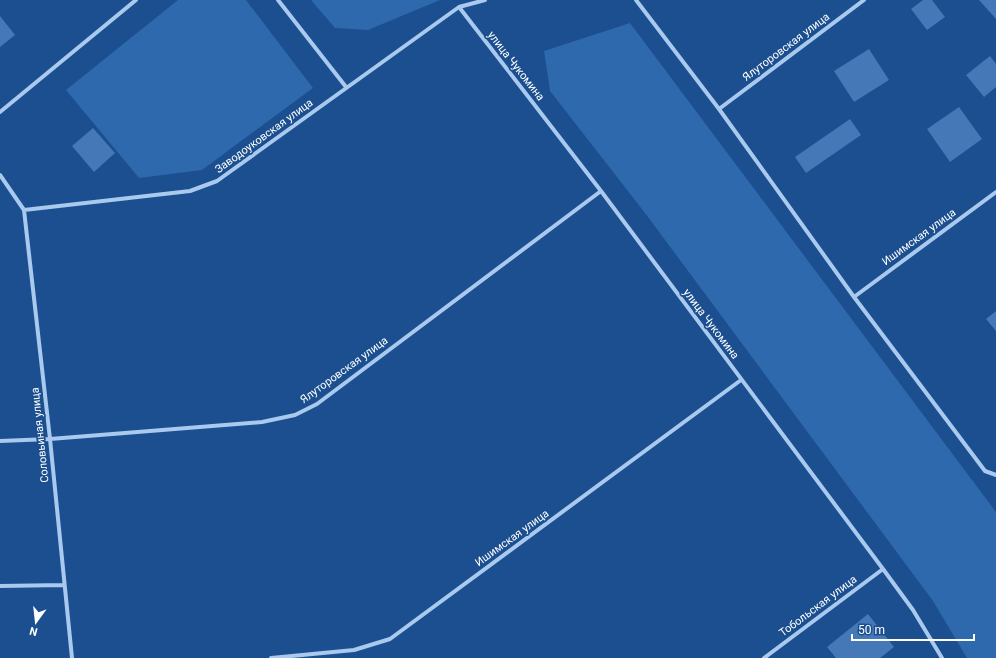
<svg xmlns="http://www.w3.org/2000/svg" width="996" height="658" font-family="Roboto,sans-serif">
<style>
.green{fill:#2e69ad}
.building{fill:#4478b7}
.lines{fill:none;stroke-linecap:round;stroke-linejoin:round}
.street{stroke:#a9c9ee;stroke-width:4}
.labels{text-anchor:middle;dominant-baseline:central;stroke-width:3.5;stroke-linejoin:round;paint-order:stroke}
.street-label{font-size:11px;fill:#fff;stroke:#1b4f8f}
</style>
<rect width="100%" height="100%" fill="#1b4f8f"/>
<path class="green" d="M178,0H246L313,88L202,170L139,178L66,90Z
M311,0H440L368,30L335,28Z
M630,23L996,512V658H967L933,601L645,213L550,91L544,51Z"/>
<path class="building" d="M923,0H932L945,17L927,30L911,9Z
M979,0H996V19Z
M0,16L15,35L0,47Z
M869,49L889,80L854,102L834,71Z
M990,56L996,64V87L984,97L966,75Z
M959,107L982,139L950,162L927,129Z
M850,119L861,135L806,173L795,157Z
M93,128L115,153L94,172L72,146Z
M996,311V331L986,319Z
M868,614L894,647L880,658H836L827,647Z"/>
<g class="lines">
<path class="street" d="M278,0L346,87
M636,0L719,109L854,297L985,471L996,475
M459,7L601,191L883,569L913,610L942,658
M719,109L864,0
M0,112L136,0
M0,175L24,210L50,439L72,658
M24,210L190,191L217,181L459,7L485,0
M854,297L996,192
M0,441L50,439L262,422L295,415L317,404L601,191
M0,586L64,585
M271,658L354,650L390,639L741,380
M764,658L883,569"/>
</g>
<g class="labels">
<g class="street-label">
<text transform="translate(786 47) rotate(-37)">Ялуторовская улица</text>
<text transform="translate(516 66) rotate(52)">улица Чукомина</text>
<text transform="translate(264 136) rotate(-36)">Заводоуковская улица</text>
<text transform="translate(919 237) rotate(-36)">Ишимская улица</text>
<text transform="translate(711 324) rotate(53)">улица Чукомина</text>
<text transform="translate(344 370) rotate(-36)">Ялуторовская улица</text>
<text transform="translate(40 435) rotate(-96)">Соловьиная улица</text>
<text transform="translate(512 538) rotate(-36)">Ишимская улица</text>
<text transform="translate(818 606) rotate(-37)">Тобольская улица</text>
</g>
</g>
<g transform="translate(36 622) rotate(195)" stroke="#1b4f8f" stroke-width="3" paint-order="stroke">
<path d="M0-3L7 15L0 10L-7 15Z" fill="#ffffff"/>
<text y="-6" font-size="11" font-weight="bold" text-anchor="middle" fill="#ffffff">N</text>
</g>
<path d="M852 634v6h122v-6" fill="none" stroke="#ffffff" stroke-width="2"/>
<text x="858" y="634" font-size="12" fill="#ffffff" stroke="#1b4f8f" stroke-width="3" paint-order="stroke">50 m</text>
</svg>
